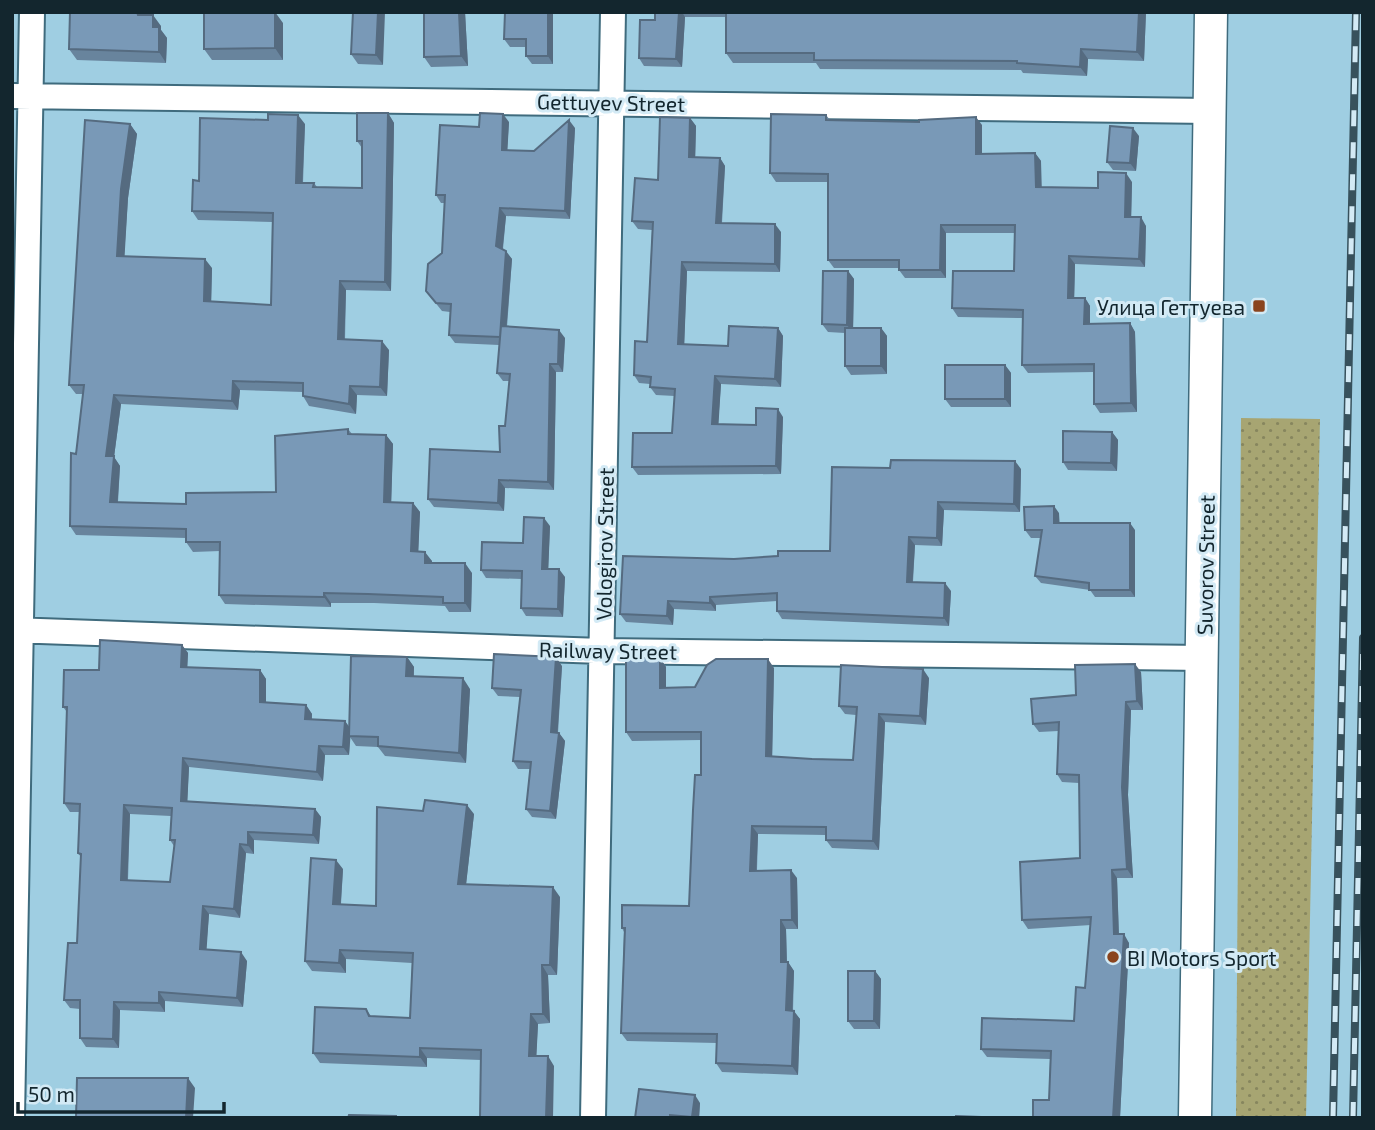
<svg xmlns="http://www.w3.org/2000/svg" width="1375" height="1130" font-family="'Exo 2',sans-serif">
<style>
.grass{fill:url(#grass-dots)}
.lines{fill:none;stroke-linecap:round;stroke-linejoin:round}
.minor-casing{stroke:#3f6b7d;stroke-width:28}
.tertiary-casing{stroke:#3f6b7d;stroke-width:35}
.minor{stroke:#fff;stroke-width:24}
.tertiary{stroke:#fff;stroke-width:32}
.rail-casing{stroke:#37515c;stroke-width:8}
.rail{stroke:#d3eaf5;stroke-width:5;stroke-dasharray:16;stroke-linecap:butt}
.wall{fill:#68849d;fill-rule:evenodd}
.shaded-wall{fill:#556b80}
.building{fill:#7999b7;stroke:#556b80;stroke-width:2;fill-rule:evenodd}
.poi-dot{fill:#8a441e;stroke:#d3eaf5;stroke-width:2.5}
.labels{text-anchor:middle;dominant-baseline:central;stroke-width:6;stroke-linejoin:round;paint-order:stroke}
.street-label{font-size:21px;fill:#13262e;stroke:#d3eaf5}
.poi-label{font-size:21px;fill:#13262e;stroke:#d3eaf5;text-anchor:end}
</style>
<defs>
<pattern id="grass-dots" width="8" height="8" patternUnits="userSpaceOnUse" patternTransform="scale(1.75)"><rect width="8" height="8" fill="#a7a572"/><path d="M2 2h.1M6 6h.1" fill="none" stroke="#87865e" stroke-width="1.8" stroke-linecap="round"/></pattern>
</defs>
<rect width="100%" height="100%" fill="#9fcee2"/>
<path class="grass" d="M1241,418L1320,419L1306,1118H1236Z"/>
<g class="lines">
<g class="minor-casing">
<path id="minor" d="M12,96L1210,111
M12,630L602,651L1204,658
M12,1118L32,12
M593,1118L613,12"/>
</g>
<g class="tertiary-casing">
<path id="tertiary" d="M1195,1118L1211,12"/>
</g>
<use href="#minor" class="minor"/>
<use href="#tertiary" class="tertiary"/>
<g class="rail-casing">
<path id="rail" d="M1333,1118L1356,12
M1353,1118L1363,638"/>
</g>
<use href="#rail" class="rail"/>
</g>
<path class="wall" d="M70,12H140L141,15L161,26V30L167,38L166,63L77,60L69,49Z
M353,12L383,65L358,64L351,54Z
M465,12L468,66L431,67L424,57Z
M505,12H553V64H532L526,56V47H510L504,39Z
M655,12H1146L1144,61L1088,59L1087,76L1023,73L1021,70L820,69L816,63H733L726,53V17H685L682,67L644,66L639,58L655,20Z
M283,23V60H212L204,49Z
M388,113L394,123L391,291L346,290L345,340L389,350L387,396L357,395L356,414L309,406L303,396V392L240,390L238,410L121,404L114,457L120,466L118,502L186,504L276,492L348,429L352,434L386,435L393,444L391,502L413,503L420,512L418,551L432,561V563L472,573L471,612H449L445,606L374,603H331V607L225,604L219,595L220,551L193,552L186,542V538L76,535L70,526L83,394H76L69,385L130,124L137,134L128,198L124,257L212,268L211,301L271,305L272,222L198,220L192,211L199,181L305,124L303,183H314L317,187L362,188V148L357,141Z
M826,115L830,120L982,125V154L1035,153L1041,161V187L1098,188L1132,182L1131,217L1146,226L1145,267L1075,264L1074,298H1085L1090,306V324L1130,323L1135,332L1137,412L1100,413L1094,404V372L1028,373L1022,365L1023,318L958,317L952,308L1014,271L1015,233H946V278H905L899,270V268H834L828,260V182H776L770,173Z
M690,118L696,126L695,158H720L725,166L722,223L781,232L780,272L687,271L684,344L728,346L778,328L783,336L781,387L721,384L718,424L756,425L783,417L781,474L638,475L632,467L672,433L675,396L656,395L650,387V384L639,383L634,375L647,342L652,230L638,229L632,221L658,180Z
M509,122L507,150L534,151L575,128L570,219L506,216L503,249L512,259L507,327L565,338L563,372H556L554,490L505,488L504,511L434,507L428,499L500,452L505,426L509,381H503L497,373L499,345L455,343L449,335L450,312L442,311L426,291L442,253L445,203H441L436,195L479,127Z
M1139,136L1136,171L1113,170L1107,162Z
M848,271L854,279L853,328H881L887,336V374L851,375L845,366V333L828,332L822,324Z
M1005,365L1011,373V407H951L945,399Z
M1112,432L1118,440L1117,471L1068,470L1063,462Z
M832,467L1021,469L1020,512L944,510L942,546L915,545L913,582L951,591L949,626L782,619L777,611V601L716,605V611L674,609L673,625L626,622L620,614L734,559L830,551Z
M1059,513V523L1135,530V597H1095L1090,590L1041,583L1035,576L1041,538H1031L1025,530Z
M550,526L548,569L565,577L563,617L526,616L521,608L522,579L486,578L481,570Z
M182,645L188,653L187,667L260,670L266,679V702L306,705L312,714V719L345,721L350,728L407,657L414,667V676L470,689L466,763L385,756L378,747L356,746L350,737L349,755H325L323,781L189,767L187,802L315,809L321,817L319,844L254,840V854L246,853L240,918L209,914L206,949L247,961L243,1007L165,1001V1012L120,1010L119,1048L86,1047L80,1038V1009L70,1008L64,1000L77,943L81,857L78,853L79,812H70L64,803L67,712L63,707L99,670ZM130,814L171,816L170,840L174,846L170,882L128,880Z
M660,658L666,667V688L695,687L774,668L772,757L853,760L856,715L845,714L839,706L929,678L926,725L885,722L879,850L832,848L826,840V835L758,834L757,870L797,878L798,929H786L787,962H788L794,971L793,1011L800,1019L798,1075L722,1072L716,1063L717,1043L627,1041L621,1033L624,932L622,928L689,906L701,775V740L632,741L626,732Z
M562,666L558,733H559L565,741L556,819L532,817L526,809L530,769H518L513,761L520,697L498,696L492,688Z
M1141,672L1143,710H1131L1128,795L1133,878H1117L1119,934L1129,943L1120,1118H1033L1049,1100L1050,1059L987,1057L981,1049L1074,1021L1085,988L1091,925L1028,929L1022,920L1080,858L1079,783L1062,782L1057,774L1058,731L1039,732L1033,724L1076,695Z
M423,811L474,814L466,884L560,897L557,975H548L550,1023L538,1024L536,1056L554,1066L481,1060L427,1058V1067L320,1063L313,1053L366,1009L371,1016L410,1018L412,963L346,959V973L312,971L305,961L343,869L341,904L376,906Z
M875,971L881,979L880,1029H854L848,1021Z
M700,1103L699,1118H635Z"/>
<path class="shaded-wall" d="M267,12H275L283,23V60L275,48Z
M378,12H385L383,65L376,55Z
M459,12H465L468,66L461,56Z
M548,12H553V64L548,56Z
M679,12H682L685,17L682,67L676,59Z
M1139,12H1146L1144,61L1137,52Z
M153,15L161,26V30L167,38L166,63L159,52L153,27Z
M1081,49L1088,59L1087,76L1080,67Z
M388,113L394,123L391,291L385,282Z
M503,114L509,122L507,158L502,150Z
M298,115L305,124L302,192L296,183Z
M976,117L982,125V162L976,154Z
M690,118L696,126L695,165L689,157Z
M569,120L575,128L570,219L565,211Z
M130,124L137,134L128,198L124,266L117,256L121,189Z
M1133,128L1139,136L1136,171L1130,163Z
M1035,153L1041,161L1042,195L1036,187Z
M720,158L725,166L721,231L716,223Z
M1126,173L1132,182L1131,225L1125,217Z
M500,208L506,216L502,254L496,246Z
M1141,217L1146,226L1145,267L1139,259Z
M775,224L781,232L780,272L775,264Z
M941,225L946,233V278L940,270Z
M506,251L512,259L505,345L500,337Z
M1069,256L1075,264L1074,306L1068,298Z
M205,259L212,268L211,310L204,301Z
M682,262L687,271L684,352L678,344Z
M848,271L854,279L853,333L847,325Z
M340,281L346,290L344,349L338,339Z
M1085,298L1090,306V333L1084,324Z
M1130,323L1135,332L1137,412L1131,403Z
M778,328L783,336L781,387L775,379Z
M881,328L887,336V374L881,366Z
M559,330L565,338L563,372L558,364Z
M382,341L389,350L387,396L380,387Z
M550,364L556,372L554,490L548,482Z
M1005,365L1011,373V407L1005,399Z
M715,376L721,384L718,432L712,424Z
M233,381L240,390L238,410L232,401Z
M350,386L357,395L356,414L349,404Z
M114,395L121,404L114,457L120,466L117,511L110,502L106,456Z
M778,409L783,417L781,474L776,466Z
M1112,432L1118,440L1117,471L1111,463Z
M386,435L393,444L391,511L384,502Z
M1015,461L1021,469L1020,512L1014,504Z
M499,480L505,488L504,511L498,503Z
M938,502L944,510L942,546L937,538Z
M413,503L420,512L418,560L411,551Z
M1054,506L1059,513L1060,530L1054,523Z
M544,518L550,526L548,577L542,569Z
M1130,523L1135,530V597L1130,590Z
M909,537L915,545L912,590L907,582Z
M425,552L432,561L431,573L425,563Z
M465,563L472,573L471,612L465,603Z
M559,569L565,577L563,617L558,609Z
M945,583L951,591L949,626L944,618Z
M324,593L331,603V607L324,597Z
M710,597L716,605V611L710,603Z
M668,601L674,609L673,625L667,616Z
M182,645L188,653L187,675L181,667Z
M407,657L414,667L413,686L406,676Z
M556,657L562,666L557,740L551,732Z
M660,658L666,667V696L660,688Z
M768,659L774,668L772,765L766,756Z
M1135,664L1141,672L1143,710L1137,701Z
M923,669L929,678L926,725L920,716Z
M260,670L266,679V711L260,702Z
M463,678L470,689L466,763L459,753Z
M1126,702L1131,710L1128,795L1133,878L1127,869L1122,787Z
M306,705L312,714L311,728L305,719Z
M879,714L885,722L879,850L873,841Z
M345,721L351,730L349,755L343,747Z
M559,733L565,741L556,819L550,811Z
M319,746L325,755L323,781L317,772Z
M183,758L189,767L187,810L181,801Z
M124,805L130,814L127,889L121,880Z
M467,805L474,814L465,894L458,884Z
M315,809L321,817L319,844L313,835Z
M752,826L758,834L756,879L750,871Z
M248,832L254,840V854L248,845Z
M240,844L246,853L240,918L234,909Z
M336,860L343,869L340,914L333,904Z
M791,870L797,878L798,929L792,920Z
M1112,870L1117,878L1119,942L1114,934Z
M553,887L560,897L557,975L550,965Z
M203,906L209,914L206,958L200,949Z
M781,920L786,929L787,971L781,962Z
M1124,934L1129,943L1120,1118H1113Z
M340,950L346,959V973L339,963Z
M241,952L247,961L243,1007L237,998Z
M788,962L794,971L792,1019L786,1010Z
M542,965L548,975L550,1023L543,1014Z
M875,971L881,979L880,1029L874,1021Z
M159,992L165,1001V1012L159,1003Z
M114,1002L120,1010L119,1048L113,1039Z
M794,1011L800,1019L798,1075L792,1066Z
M531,1014L538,1024L536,1065L529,1056Z
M420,1048L427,1058V1067L420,1057Z
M548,1056L554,1066L553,1118H546Z
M188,1078L195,1088L193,1118H186Z
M695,1095L700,1103L699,1118L692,1117Z"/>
<path class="building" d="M70,12H137L138,15H153V27H159V52L69,49Z
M204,12H275V48L204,49Z
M353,12H378L376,55L351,54Z
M424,12H459L461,56L424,57Z
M505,12H548V56H526V39H504Z
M655,12H679L676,59L639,58L640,20H655Z
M726,12H1139L1137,52L1081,49L1080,67L1017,63V61L814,60V53H726Z
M357,113H388L385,282L340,281L338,339L382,341L380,387L350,386L349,404L303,396V383L233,381L232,401L114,395L106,456H114L110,502L186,504V493L276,492L275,436L348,429V434L386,435L384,502L413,503L411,551L425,552V563H465V603H443V597L368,594L324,593V597L219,595L220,542H186V529L70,526L71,453L76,454L84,385H69L85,120L130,124L121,189L117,256L205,259L204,301L271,305L273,213L192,211L193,180L199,181L200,118L268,120V114L298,115L296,183H314L313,187L362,188V141H357Z
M480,113L503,114L502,150L534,151L569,120L565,211L500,208L496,246L506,251L500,337L449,335L451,304L436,303L426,291L428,264L442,253L445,195H436L440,125L479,127Z
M771,114L826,115V120L919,122V120L976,117V154L1035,153L1036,187L1098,188V172L1126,173L1125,217H1141L1139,259L1069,256L1068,298H1085L1084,324L1130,323L1131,403L1094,404V364L1022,365L1023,310L952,308L953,271H1014L1015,225H941L940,270H899V260H828V174L770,173Z
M660,117L690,118L689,157L720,158L716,223L775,224V264L682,262L678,344L728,346L729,326L778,328L775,379L715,376L712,424L756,425V408L778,409L776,466L632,467L633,433H672L675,389L650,387L651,377L634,375L635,341L647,342L653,222L632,221L635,178L658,180Z
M1110,126L1133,128L1130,163L1107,162Z
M823,271H848L847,325L822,324Z
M501,326L559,330L558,364H550L548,482L499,480L498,503L428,499L430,449L500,452L499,426H505L510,374L497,373Z
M845,328H881V366H845Z
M945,365H1005V399H945Z
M1063,431L1112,432L1111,463L1063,462Z
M891,460L1015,461L1014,504L938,502L937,538L909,537L907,582L945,583L944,618L777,611V593L710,597V603L668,601L667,616L620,614L623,556L734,559L778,556V551H830L832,467L890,468Z
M1054,506V523H1130V590H1089V583L1035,576L1042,530H1025L1024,507Z
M524,517L544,518L542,569H559L558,609L521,608L522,571L481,570L482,542L523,543Z
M100,640L182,645L181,667L260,670V702L306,705L305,719L345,721L343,747L319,746L317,772L183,758L181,801L315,809L313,835L248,832V845L240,844L234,909L203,906L200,949L241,952L237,998L159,992V1003L114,1002L113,1039L80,1038V1000H64L68,943H77L81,854L78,853L80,804L64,803L67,707H63L64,670H99ZM124,805L172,808L170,840H175L170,882L121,880Z
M494,654L556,657L551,732L559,733L550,811L526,809L531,762L513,761L521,690L492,688Z
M351,656L407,657L406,676L463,678L459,753L378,746V737L349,736Z
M626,658H660V688L695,687L707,665L716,659H768L766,756L812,759L853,760L857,707L839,706L841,665L923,669L920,716L879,714L873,841L826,840V827L752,826L750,871L791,870L792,920H781V962H788L786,1010L794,1011L792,1066L716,1063L717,1034L621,1033L625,928H622V905L689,906L693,810L695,775H701V732H626Z
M1135,664L1137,701L1126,702L1122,787L1127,869L1112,870L1114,934H1124L1113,1118H1033V1100H1049L1051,1051L981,1049L982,1018L1074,1021L1076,987L1085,988L1091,917L1022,920L1020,862L1080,858L1079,775L1057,774L1059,722L1033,724L1031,699L1076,695L1075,665Z
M425,800L467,805L458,884L553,887L550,965H542L543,1014H531L529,1056H548L546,1118H480L481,1050L420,1048V1057L313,1053L315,1007L366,1009L369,1016L410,1018L413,953L340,950L339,963L305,961L311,858L336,860L333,904L376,906L377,807L423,811Z
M848,971H875L874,1021H848Z
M77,1078H188L186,1118H76Z
M639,1089L695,1095L692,1117L670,1115V1118H635Z
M349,1115L396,1116V1118H348Z
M956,1116L1007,1118H956Z"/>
<g class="poi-dot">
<rect x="1252" y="299" width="14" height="14" rx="3.5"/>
<circle cx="1113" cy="957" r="7"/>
</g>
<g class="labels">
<g class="street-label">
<text transform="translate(611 102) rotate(1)">Gettuyev Street</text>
<text transform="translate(604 544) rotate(-89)">Vologirov Street</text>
<text transform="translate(1205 565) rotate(-89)">Suvorov Street</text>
<text transform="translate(608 650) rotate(1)">Railway Street</text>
</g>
<g class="poi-label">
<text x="1245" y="306">Улица Геттуева</text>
<text x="1127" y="957" text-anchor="start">BI Motors Sport</text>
</g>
</g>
<rect width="1375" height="1130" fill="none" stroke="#13262e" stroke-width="28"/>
<path d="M18 1102v10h206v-10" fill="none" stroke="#13262e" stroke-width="3.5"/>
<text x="28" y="1102" font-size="21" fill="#13262e" stroke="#d3eaf5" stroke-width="5" paint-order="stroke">50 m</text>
</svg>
